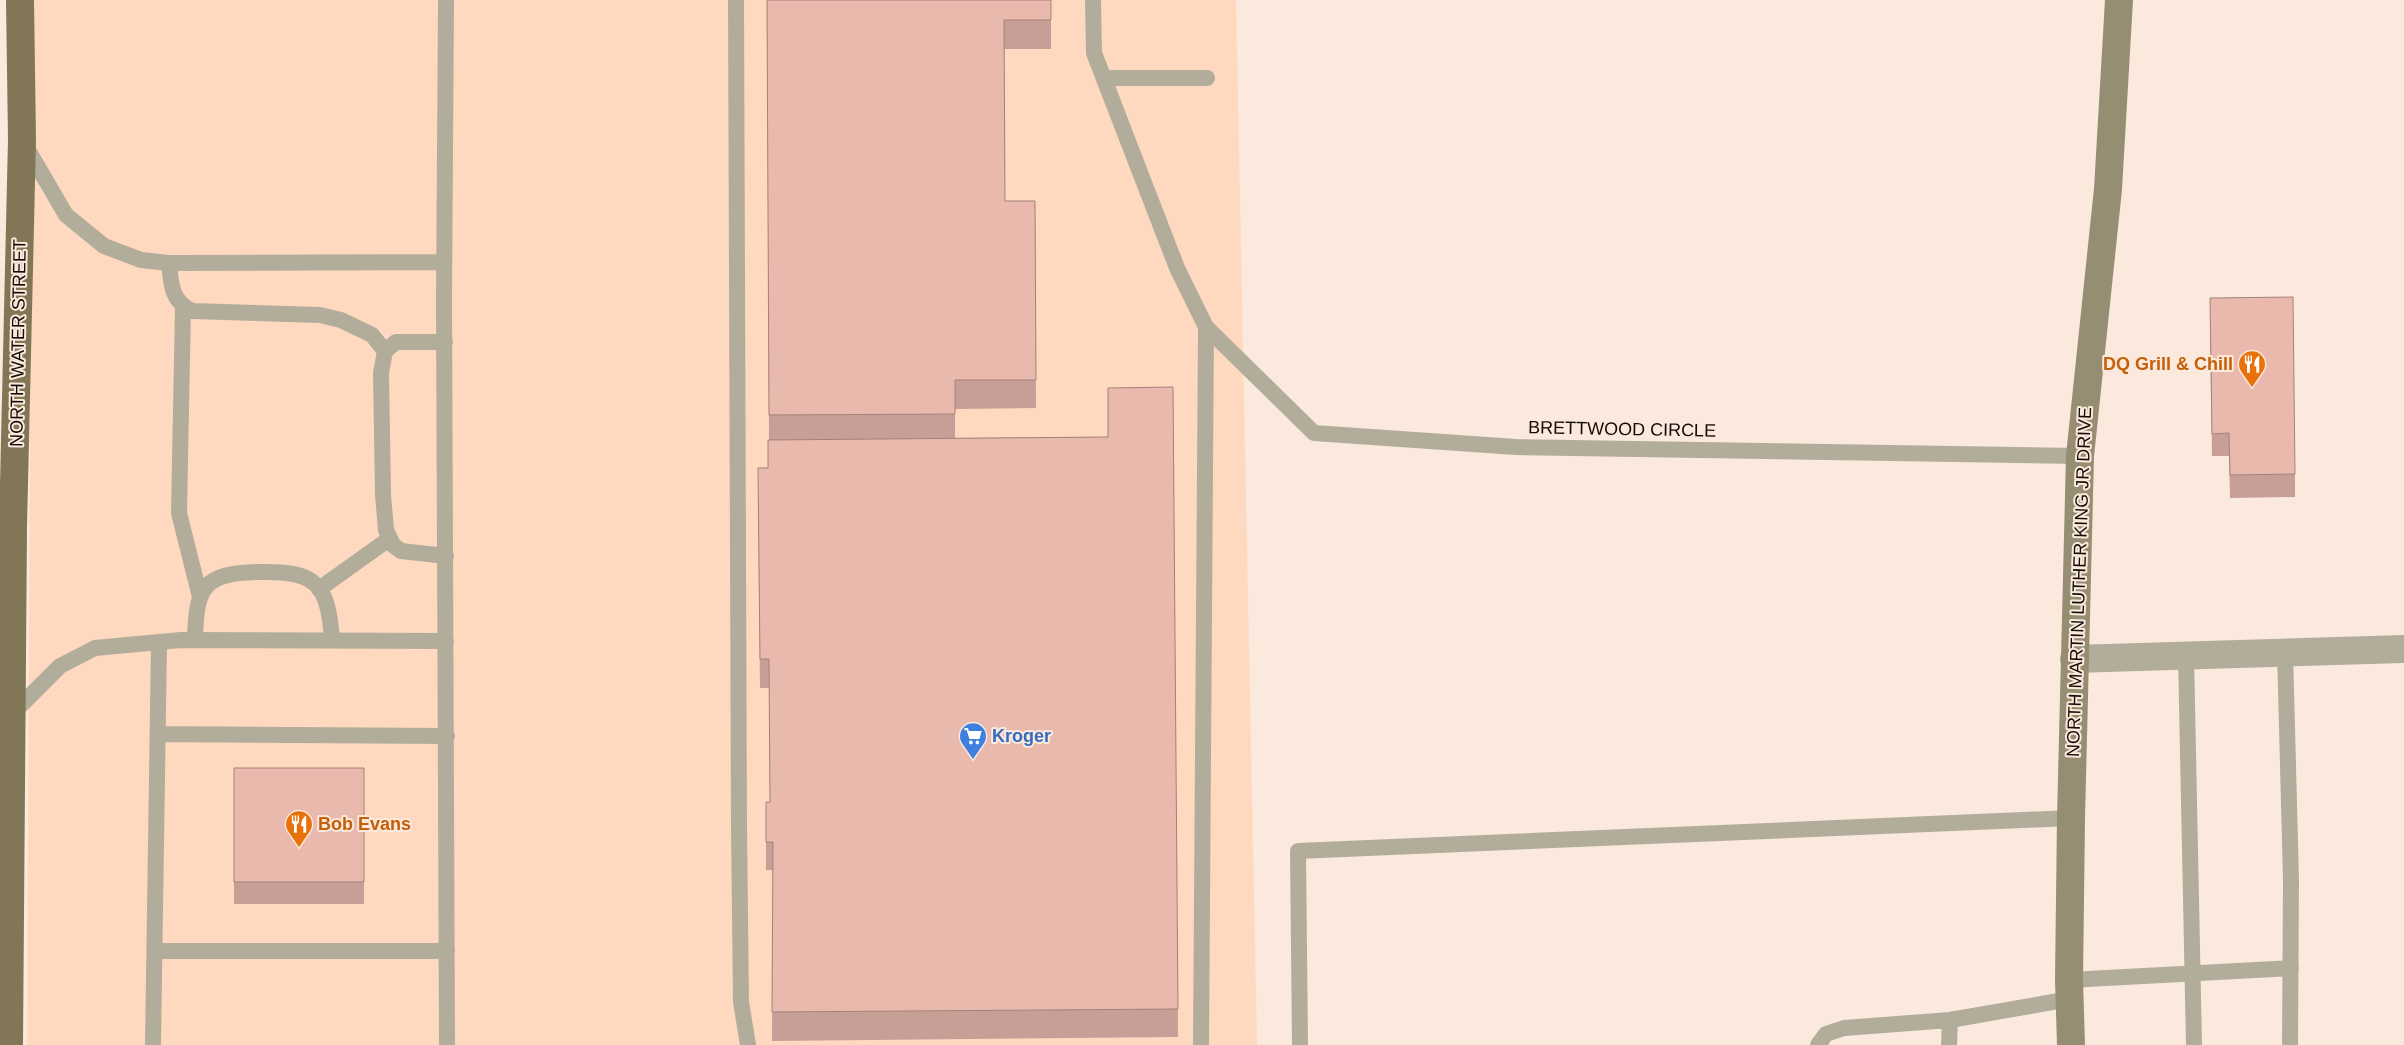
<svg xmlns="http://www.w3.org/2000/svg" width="2404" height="1045" font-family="Arial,sans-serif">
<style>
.built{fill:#fed9c0}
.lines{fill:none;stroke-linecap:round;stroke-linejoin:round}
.lane{stroke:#b2ad9b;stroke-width:16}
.street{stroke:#b2ad9b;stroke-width:28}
.secondary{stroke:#968e73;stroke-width:28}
.primary{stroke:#817756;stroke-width:28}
.wall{fill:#c89f96}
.building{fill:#e9b9ae;stroke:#a3827a}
.labels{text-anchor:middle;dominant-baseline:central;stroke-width:4;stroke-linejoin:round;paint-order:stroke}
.street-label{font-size:18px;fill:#160c06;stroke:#fbe9dd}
.food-label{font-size:18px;font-weight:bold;fill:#c56008;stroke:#fbe9dd;text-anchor:end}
.shop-label{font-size:18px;font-weight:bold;fill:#366cbe;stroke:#fbe9dd;text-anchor:start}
</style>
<rect width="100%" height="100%" fill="#fbe9dd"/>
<path class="built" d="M32,0H1236L1257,1045H27Z"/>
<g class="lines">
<path class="lane" d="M446,0L444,301L447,1045
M736,0L739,828L741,1002L748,1045
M1093,0L1094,53L1177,268L1206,327L1201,1045
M1104,78H1207
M24,143L66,215L104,246L141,260L169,263L444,262
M169,263C171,284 171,301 192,311L320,315L341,320L372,335L385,351
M183,307L179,513L200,597
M1206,327L1314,433L1516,447L2080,456
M445,342H396L385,351L381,373L383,495L386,530L393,545L401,551L446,556
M319,589L389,539
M195,640C196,586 204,573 259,572C316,571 328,583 332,640
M2285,652L2291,879L2290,1045
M2186,655L2194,1045
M11,715L60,666L95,648L181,640L446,641
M158,734L447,736
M155,951H447
M2069,980L2291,968
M153,1045L159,642
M1300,1045L1298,851L2071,818
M1818,1045L1826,1034L1844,1028L1950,1020L2070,999
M1949,1045L1950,1020"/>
<path class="street" d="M2074,659L2404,649"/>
<path class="secondary" d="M2071,1045L2069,980L2071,818L2080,456L2108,189L2119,0"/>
<path class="primary" d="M9,1045L13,527L22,139L20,0"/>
</g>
<path class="wall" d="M767,0H1051V49H1004L1005,201H1035L1036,408L955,409V438L1108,437L1173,387L1178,1037L772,1041L773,870H766V831L770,802L769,688H760L758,497L768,468L769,440Z
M2210,321L2295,474V497L2230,498L2229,456H2212Z
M234,768H364V904H234Z"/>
<path class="building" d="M767,0H1051V20H1004L1005,201H1035L1036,380H955V414L769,415Z
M2293,297L2295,474L2230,475L2229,433L2212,434L2210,298Z
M1173,387L1178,1009L772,1012L773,842H766V802H770L769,659H760L758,468H768V440L1108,437V388Z
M234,768H364V882H234Z"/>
<defs>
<g id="restaurant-pin" transform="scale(1.4375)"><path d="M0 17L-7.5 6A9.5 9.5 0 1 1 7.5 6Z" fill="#e8710a" stroke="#fbe9dd"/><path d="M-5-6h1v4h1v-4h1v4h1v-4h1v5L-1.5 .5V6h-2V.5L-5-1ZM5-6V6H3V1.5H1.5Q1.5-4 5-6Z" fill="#fff"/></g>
<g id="supermarket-pin" transform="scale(1.4375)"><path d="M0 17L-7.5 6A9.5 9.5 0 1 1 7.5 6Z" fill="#3f7fe0" stroke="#fbe9dd"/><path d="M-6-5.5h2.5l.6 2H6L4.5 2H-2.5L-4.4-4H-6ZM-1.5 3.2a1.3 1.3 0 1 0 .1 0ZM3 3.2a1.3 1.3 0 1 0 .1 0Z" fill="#fff"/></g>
</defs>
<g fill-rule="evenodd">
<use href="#restaurant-pin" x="2252" y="364"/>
<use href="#supermarket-pin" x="973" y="736"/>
<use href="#restaurant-pin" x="299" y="824"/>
</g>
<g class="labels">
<g class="street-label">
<text transform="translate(18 343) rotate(-89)">NORTH WATER STREET</text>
<text transform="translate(1622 429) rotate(1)">BRETTWOOD CIRCLE</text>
<text transform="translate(2079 582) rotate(-88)">NORTH MARTIN LUTHER KING JR DRIVE</text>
</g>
<g class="food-label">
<text x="2233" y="364">DQ Grill &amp; Chill</text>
<text x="318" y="824" text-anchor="start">Bob Evans</text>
</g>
<g class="shop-label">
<text x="992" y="736">Kroger</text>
</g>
</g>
</svg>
